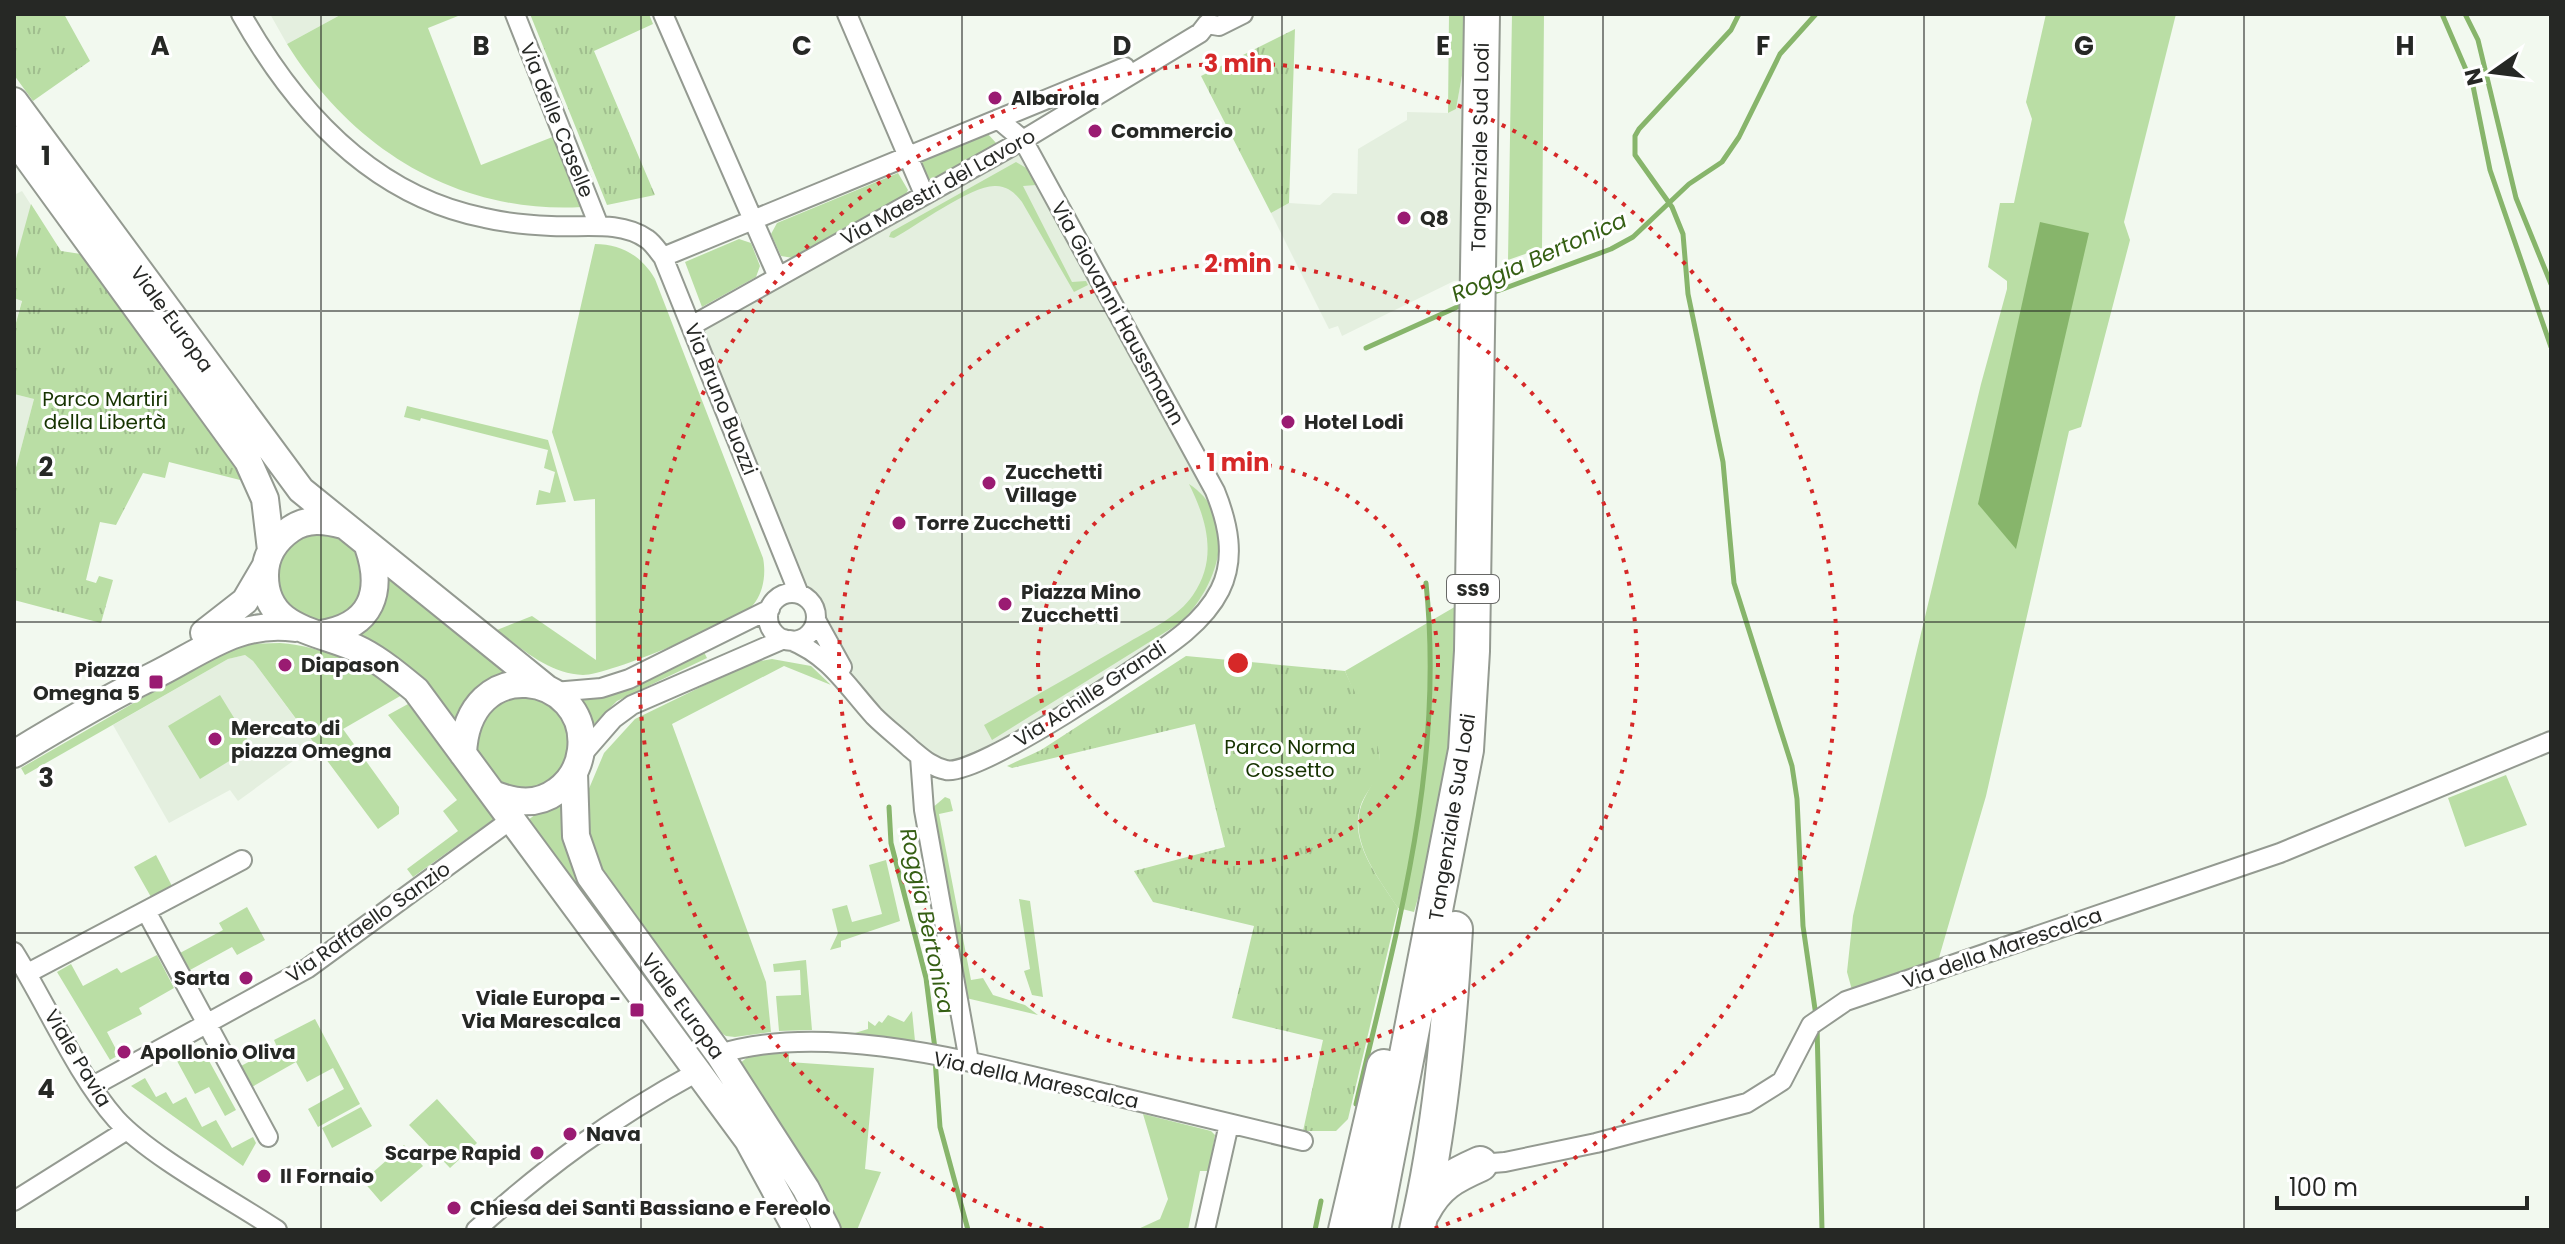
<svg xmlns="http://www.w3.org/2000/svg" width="2565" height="1244" font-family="Poppins,sans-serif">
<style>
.built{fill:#e4efdf}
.green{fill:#badea5}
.park{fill:url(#park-tufts)}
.water{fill:#87b56b}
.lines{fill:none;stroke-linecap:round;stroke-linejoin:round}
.stream{stroke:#87b56b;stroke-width:5}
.street-casing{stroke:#949a91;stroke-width:22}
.secondary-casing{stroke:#949a91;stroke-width:30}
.highway-casing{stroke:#949a91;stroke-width:38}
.street{stroke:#fff;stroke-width:18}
.secondary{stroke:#fff;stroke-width:26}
.highway{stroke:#fff;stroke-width:34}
.grid{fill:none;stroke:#262825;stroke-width:2;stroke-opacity:0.55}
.ring{fill:none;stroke:#d62828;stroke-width:4;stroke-dasharray:4 8}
.poi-dot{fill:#9a1b72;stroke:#fff;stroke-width:3}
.labels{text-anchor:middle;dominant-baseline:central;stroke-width:6;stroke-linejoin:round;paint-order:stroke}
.shield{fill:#fff;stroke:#676866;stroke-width:2}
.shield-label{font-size:18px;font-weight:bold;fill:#262825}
.poi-label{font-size:20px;font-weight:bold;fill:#262825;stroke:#fff;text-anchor:start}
.street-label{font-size:20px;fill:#262825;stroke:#fff}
.park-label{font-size:20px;fill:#163300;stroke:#fff}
.water-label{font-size:22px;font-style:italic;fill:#355f13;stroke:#fff}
.grid-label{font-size:26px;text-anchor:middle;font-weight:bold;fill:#262825;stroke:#fff;stroke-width:6;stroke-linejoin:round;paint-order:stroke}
.centre{fill:#d62828;stroke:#fff;stroke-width:4}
.ring-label{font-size:24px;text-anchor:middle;font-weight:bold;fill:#d62828;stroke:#fff;stroke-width:6;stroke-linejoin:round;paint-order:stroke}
</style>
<defs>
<pattern id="park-tufts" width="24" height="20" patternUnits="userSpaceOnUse" patternTransform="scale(2)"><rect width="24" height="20" fill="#badea5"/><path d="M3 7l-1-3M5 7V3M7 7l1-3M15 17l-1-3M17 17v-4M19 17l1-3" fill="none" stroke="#a0be8e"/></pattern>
</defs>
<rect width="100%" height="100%" fill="#f2f9ef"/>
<path class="built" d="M270,14H342L287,44Z
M1465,57L1468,280L1454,281L1342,336L1338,326L1329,329L1271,213L1289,203L1320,205L1333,193L1357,194L1358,149L1407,120V112L1448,113L1456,109Z
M1022,142L1226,524L1218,590L1183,630L986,757L946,768L859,693L818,620L813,601L802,592L695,327Z
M22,191L42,222L14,330V195Z
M14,394L34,399L14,475Z
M245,655L253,661L315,745L238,801L230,790L169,823L113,725L228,659Z"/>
<path class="green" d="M342,14H463L428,28L481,165L555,136L582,207C457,214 352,149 287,44Z
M1449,14H1473L1456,109L1448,113Z
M1512,14H1544L1542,248L1508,260Z
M2046,14H2176L2124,222L2130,240L2081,427L2069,431L1986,796L1938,961L1852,990L1847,972L1853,916L1981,384L2007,289V281L1988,267L2000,203H2014L2032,119L2026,102Z
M987,133L997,144L931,181L926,179L921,166L923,160Z
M1016,162L1028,169L1036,185L1023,186L1072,282L1086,281L1088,285L1074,292L1022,202C1016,194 1008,186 996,186C973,184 916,226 894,238L889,237L891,232Z
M898,173L908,190L906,194L793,258L781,256L771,234L777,223Z
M739,239L751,243L760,266L756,277L702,307L685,262Z
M595,244C621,244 642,256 655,279L763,558C766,573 764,592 753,605C736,622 609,675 583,675C549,674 522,649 497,630L532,616L596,660L595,499L574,501L552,432Z
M407,406L548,440L566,502L536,505L539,490L550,493L555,472L544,468L548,450L421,418L420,421L404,417Z
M1189,484C1242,519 1217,588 1180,623L992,740L984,725C1032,698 1081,670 1129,642C1151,629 1178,617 1193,595C1218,559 1207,520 1189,484Z
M337,531L363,552L364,601L322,626L280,604L275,560L293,537Z
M384,574L515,672L459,728L354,636Z
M1458,605L1457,686L1442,813L1414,912L1398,908C1378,877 1345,837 1364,799C1373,781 1381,772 1379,752L1345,671Z
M280,643C323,646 370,667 402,695L343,729L399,807V814L378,829L253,661L245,655L228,659L25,775L21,768L222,652L246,644Z
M704,652L707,658L617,701L590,728L573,697L615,693Z
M772,659L811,666L831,685L784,666L672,724L766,982L771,1032L735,1037L726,1036L715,1029L603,878L588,843V791L604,753L635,719L750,663Z
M220,695L252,747L200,779L168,726Z
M475 743a48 48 0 1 1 96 0a48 48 0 1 1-96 0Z
M408,704L494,819L413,877L407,869L458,831L443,811L457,800L388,715Z
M2506,775L2527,825L2465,847L2448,798Z
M563,794L566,846L574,868L698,1042L688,1048L524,823Z
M945,797L950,799L953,811L939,814L971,980L983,978L993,995L1025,1005L1038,1015L966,998L931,809Z
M156,855L172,886L151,897L134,867Z
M886,860L900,921L841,941V947L830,950L838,933L832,909L847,905L852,922L882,914L869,865Z
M1019,899L1030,901L1043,997L1032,995L1024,971L1030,969Z
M247,907L265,940L237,955L232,947L190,970L180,953L223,930L219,923Z
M157,955L174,988L139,1008L142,1014L107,1032L119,1055L110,1060L57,972L71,964L83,986L117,968L121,973Z
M806,960L812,1030L779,1031L776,996L801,995L800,970L774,972L773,964Z
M912,1011L915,1041L855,1033L868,1029V1021L875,1026L879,1021L882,1023L888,1015L904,1022Z
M315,1019L360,1104L318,1127L308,1109L344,1089L333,1068L307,1082L296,1062L252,1087L241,1066L277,1047L274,1040Z
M202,1048L236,1110L225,1116L209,1087L195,1094L177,1061Z
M789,1050V1062L874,1068L865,1169L881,1172L857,1230H835L791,1141L739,1064L749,1056Z
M145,1078L156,1097L166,1092L173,1104L186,1097L202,1127L216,1120L232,1148L253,1137L256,1143L243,1166L131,1086Z
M437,1099L477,1143L450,1168L409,1125Z
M361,1107L372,1126L332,1148L322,1128Z
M1143,1114L1211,1131L1215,1135L1209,1171H1200L1188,1230H1136L1160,1219L1168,1199Z
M404,1145L423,1166L381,1202L363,1181Z"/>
<path class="park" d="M14,14H64L90,61L33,101L14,75Z
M530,14H649L653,24L594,51L655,195L607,205Z
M1295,29L1289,203L1271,213L1201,76Z
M31,204L61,251L81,254L225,450L244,481L169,462L165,478L143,473L116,525L100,522L86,580L96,583L99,576L113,580L101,623L14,600V475L34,399L14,394V330L22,301L14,298V266Z
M1186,656L1345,671C1355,694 1381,739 1380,763C1380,778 1368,789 1362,802C1346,840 1379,878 1398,908L1348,1119L1336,1131H1303L1323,1040L1232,1018L1254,926L1153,902L1134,871L1225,847L1195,724L1012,768L1007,766L1041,750Z"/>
<path class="water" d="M2040,222L2089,233L2016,549L1978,504Z"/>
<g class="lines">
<path class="stream" d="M1739,14L1731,30L1639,129L1635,136V155L1672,207L1683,234L1688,294L1723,462L1734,583L1792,766L1797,799L1803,926L1816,1016
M2442,14L2473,86L2490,170L2551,347
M2465,14L2478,40L2516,198L2551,284
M1492,293L1611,249L1633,237L1689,184L1722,162L1739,137L1780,54L1816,14
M1366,348L1464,304
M889,807L891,843L926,978L935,1049
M1817,1026L1822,1230
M935,1059L940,1127L968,1230
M1356,1104C1397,929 1445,766 1426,583
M1315,1230L1321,1201"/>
<g class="street-casing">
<path id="street" d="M241,14C295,110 372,196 485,218C506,223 529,225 551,226C581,228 620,220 647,239C653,243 658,251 663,257L799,594
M515,14L599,226
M663,14L778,277
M847,14L924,194
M1207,24L1219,26L1243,14
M663,257L1125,67
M691,326L1023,140L1200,33L1207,24
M768 617a24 24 0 1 1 48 0a24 24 0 1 1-48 0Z
M816,620L842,667
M790,640C830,656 846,685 874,716C885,727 898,737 910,748C921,757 931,767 946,770C977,778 1154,658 1185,632C1198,621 1212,606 1220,590C1236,558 1228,523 1215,491L1023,140L998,119
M554,692L601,688L629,679L770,609
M580,757L613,719L632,705L784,639
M920,757L924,810L969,1061
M146,911L268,1137
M14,952C46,1003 77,1075 116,1119C151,1157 232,1200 277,1230
M28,973L242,860
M719,1054C825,1021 972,1062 1078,1087C1153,1105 1228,1123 1303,1141
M93,1086L308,968L512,819
M1480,1164L1505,1162L1596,1143L1747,1103L1782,1081L1811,1025L1846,1001L2280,853L2551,741
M14,1201L127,1130
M476,1230C548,1165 611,1119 697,1072
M1205,1230L1229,1124"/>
</g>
<g class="secondary-casing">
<path id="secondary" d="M14,101L301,490L546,688
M14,139L248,461L265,499L271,550
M343,525C325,520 307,518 291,529C275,540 265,556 265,575C264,632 323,631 362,651C381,661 399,676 416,690L748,1140L797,1230
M204,633L245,601L265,567
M321,634C372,626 384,592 368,546
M14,754C60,726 106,699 153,676C202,652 238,620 295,628
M463,754C467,651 590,672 581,750C579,766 571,781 557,791C537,806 515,803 493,794
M574,773L576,836L590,876L719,1054L806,1189L827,1230"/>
</g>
<g class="highway-casing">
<path id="highway" d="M1423,1211C1437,1184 1453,1176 1480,1164
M1346,1230L1384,1067
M1373,1230L1466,750L1472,651L1482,14
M1417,1230C1440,1131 1449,1030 1455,929"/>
</g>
<use href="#street" class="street"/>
<use href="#secondary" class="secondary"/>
<use href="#highway" class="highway"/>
</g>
<path class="grid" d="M321,14V1230M641,14V1230M962,14V1230M1282,14V1230M1603,14V1230M1924,14V1230M2244,14V1230M14,311H2551M14,622H2551M14,933H2551"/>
<g class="ring">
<circle cx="1238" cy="663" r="200"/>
<circle cx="1238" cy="663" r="399"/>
<path d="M1043 1229A599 599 0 1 1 1433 1229"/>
</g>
<g class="poi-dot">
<circle cx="995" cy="98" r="8"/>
<circle cx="1095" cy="131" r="8"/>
<circle cx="1404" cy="218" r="8"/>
<circle cx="1288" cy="422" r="8"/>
<circle cx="989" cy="483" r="8"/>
<circle cx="899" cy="523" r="8"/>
<circle cx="1005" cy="604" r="8"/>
<circle cx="285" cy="665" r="8"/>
<rect x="148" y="674" width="16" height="16" rx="4"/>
<circle cx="215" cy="739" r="8"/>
<circle cx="246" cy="978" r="8"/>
<rect x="629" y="1002" width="16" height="16" rx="4"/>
<circle cx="124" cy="1052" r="8"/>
<circle cx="570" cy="1134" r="8"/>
<circle cx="537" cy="1153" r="8"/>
<circle cx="264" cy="1176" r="8"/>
<circle cx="454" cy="1208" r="8"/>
</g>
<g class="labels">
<rect class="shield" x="1447" y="575" width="52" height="28" rx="6"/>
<g class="shield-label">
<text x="1473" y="589">SS9</text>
</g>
<g class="poi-label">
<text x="1011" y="98">Albarola</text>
<text x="1111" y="131">Commercio</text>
<text x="1420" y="218">Q8</text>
<text x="1304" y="422">Hotel Lodi</text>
<text x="1005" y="472">Zucchetti<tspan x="1005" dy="23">Village</tspan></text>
<text x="915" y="523">Torre Zucchetti</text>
<text x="1021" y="592">Piazza Mino<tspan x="1021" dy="23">Zucchetti</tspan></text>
<text x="301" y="665">Diapason</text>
<text x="140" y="670" text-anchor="end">Piazza<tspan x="140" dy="23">Omegna 5</tspan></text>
<text x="231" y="728">Mercato di<tspan x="231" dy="23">piazza Omegna</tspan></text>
<text x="230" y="978" text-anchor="end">Sarta</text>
<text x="621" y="998" text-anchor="end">Viale Europa -<tspan x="621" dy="23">Via Marescalca</tspan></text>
<text x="140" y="1052">Apollonio Oliva</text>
<text x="586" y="1134">Nava</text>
<text x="521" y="1153" text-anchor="end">Scarpe Rapid</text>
<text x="280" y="1176">Il Fornaio</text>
<text x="470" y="1208">Chiesa dei Santi Bassiano e Fereolo</text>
</g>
<g class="street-label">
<text transform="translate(557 120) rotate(68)">Via delle Caselle</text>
<text transform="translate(1480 147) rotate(-89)">Tangenziale Sud Lodi</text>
<text transform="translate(938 187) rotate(-29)">Via Maestri del Lavoro</text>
<text transform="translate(1118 313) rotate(61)">Via Giovanni Haussmann</text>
<text transform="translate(172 319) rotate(54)">Viale Europa</text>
<text transform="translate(721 399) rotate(68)">Via Bruno Buozzi</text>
<text transform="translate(1090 694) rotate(-33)">Via Achille Grandi</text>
<text transform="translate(1452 817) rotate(-81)">Tangenziale Sud Lodi</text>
<text transform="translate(368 922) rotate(-35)">Via Raffaello Sanzio</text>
<text transform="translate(2002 948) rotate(-19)">Via della Marescalca</text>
<text transform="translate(683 1006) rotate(54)">Viale Europa</text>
<text transform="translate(78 1058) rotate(59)">Viale Pavia</text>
<text transform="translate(1036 1080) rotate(12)">Via della Marescalca</text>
</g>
<g class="park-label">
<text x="105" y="399">Parco Martiri<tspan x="105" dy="23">della Libertà</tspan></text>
<text x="1290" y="747">Parco Norma<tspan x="1290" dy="23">Cossetto</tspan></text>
</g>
<g class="water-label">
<text transform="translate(1539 257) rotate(-24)">Roggia Bertonica</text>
<text transform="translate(927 921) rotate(78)">Roggia Bertonica</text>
</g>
</g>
<g class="grid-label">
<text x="160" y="55">A</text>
<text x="481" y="55">B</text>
<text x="802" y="55">C</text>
<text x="1122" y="55">D</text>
<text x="1443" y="55">E</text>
<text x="1763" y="55">F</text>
<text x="2084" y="55">G</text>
<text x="2405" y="55">H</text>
<text x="46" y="165">1</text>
<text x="46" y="476">2</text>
<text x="46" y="787">3</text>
<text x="46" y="1098">4</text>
</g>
<circle cx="1238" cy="663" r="12" class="centre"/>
<g class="ring-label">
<text x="1238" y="72">3 min</text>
<text x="1238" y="272">2 min</text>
<text x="1238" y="471">1 min</text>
</g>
<rect width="2565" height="1244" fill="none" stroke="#262825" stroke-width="32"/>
<g transform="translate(2493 72) rotate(256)" stroke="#ffffff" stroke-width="6" paint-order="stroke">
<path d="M0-6L14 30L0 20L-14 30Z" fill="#262825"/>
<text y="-12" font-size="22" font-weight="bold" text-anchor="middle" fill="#262825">N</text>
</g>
<path d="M2277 1196v12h250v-12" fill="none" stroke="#262825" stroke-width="4"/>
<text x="2289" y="1196" font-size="24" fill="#262825" stroke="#ffffff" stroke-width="6" paint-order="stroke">100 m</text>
</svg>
